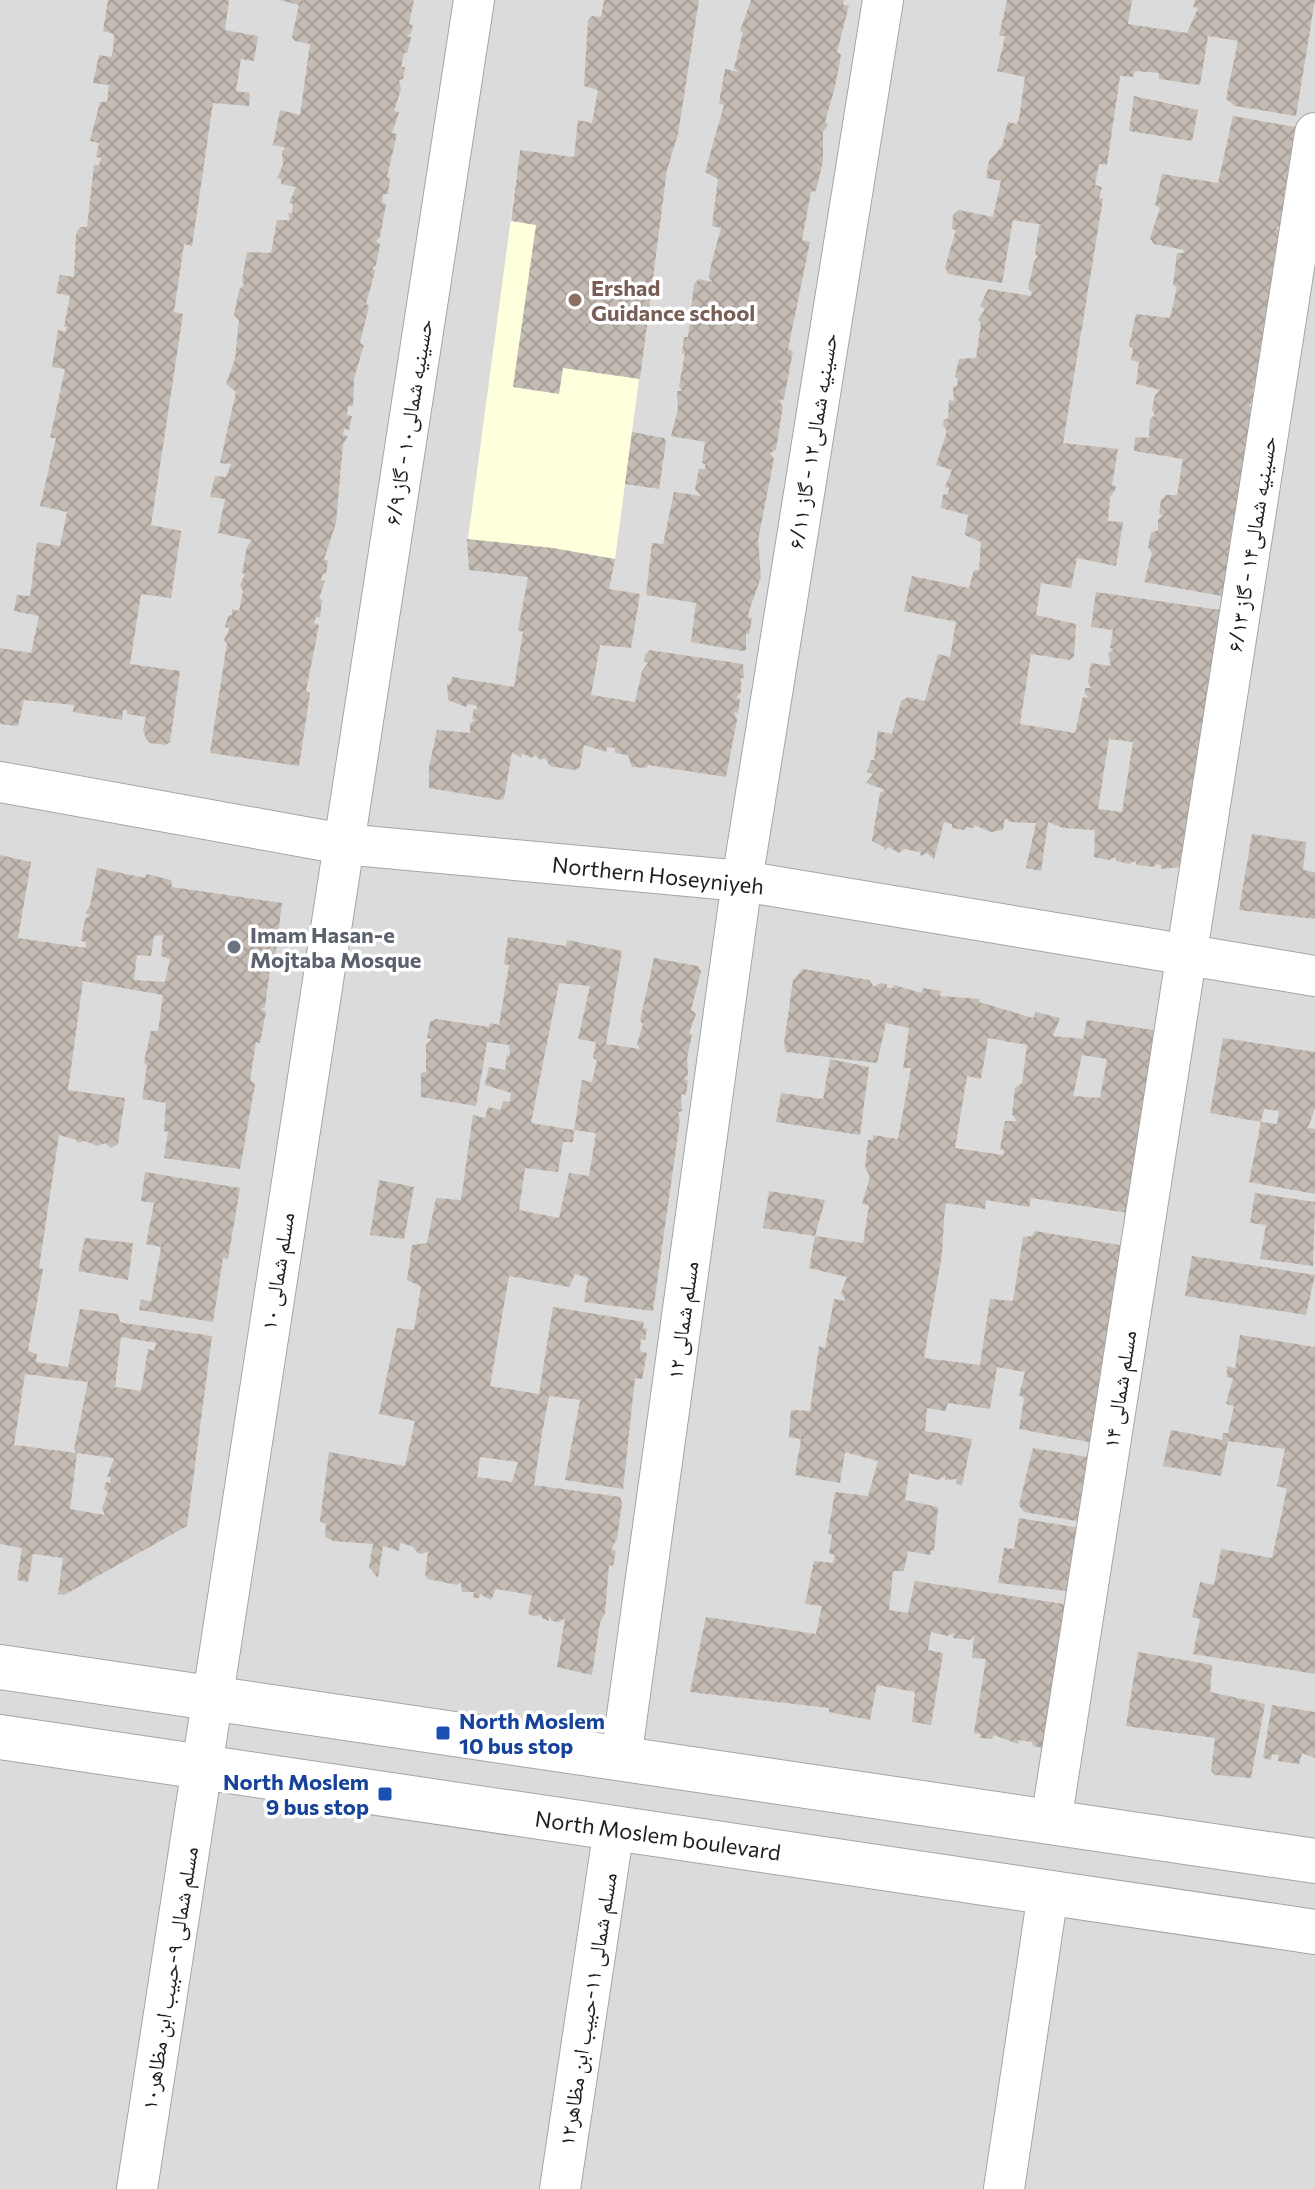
<svg xmlns="http://www.w3.org/2000/svg" width="1315" height="2189" font-family="Commissioner,'Noto Naskh Arabic',sans-serif">
<style>
.residential{fill:#dcdbdb}
.education{fill:#feffdd}
.building{fill:url(#building-cross-hatch);fill-rule:evenodd}
.lines{fill:none;stroke-linecap:round;stroke-linejoin:round}
.minor-casing{stroke:#a5a5a5;stroke-width:42}
.tertiary-casing{stroke:#a5a5a5;stroke-width:46}
.minor{stroke:#fff;stroke-width:40}
.tertiary{stroke:#fff;stroke-width:44}
.education-dot{fill:#8d6e63;stroke:#fff;stroke-width:3}
.worship-dot{fill:#6b7280;stroke:#fff;stroke-width:3}
.transit-dot{fill:#1a4fb4;stroke:#fff;stroke-width:3}
.labels{text-anchor:middle;dominant-baseline:central;stroke-width:7;stroke-linejoin:round;paint-order:stroke}
.education-label{font-size:22px;font-weight:bold;fill:#785e54;stroke:#fff;text-anchor:start}
.street-label{font-size:22px;fill:#1e1e1e;stroke:#fff}
.worship-label{font-size:22px;font-weight:bold;fill:#5b616d;stroke:#fff;text-anchor:start}
.transit-label{font-size:22px;font-weight:bold;fill:#164399;stroke:#fff;text-anchor:start}
</style>
<defs>
<pattern id="building-cross-hatch" width="8" height="8" patternUnits="userSpaceOnUse" patternTransform="scale(2)"><rect width="8" height="8" fill="#c4bbb3"/><path d="M0 0l8 8M0 8l8-8" fill="none" stroke="#a8a09a"/></pattern>
</defs>
<rect width="100%" height="100%" fill="#f0ece4"/>
<path class="residential" d="M0,0H1315V2189H0Z"/>
<path class="education" d="M520,150L667,170L615,559L468,539Z"/>
<path class="building" d="M108,0H229L225,30L258,36L254,61L241,59L236,91L250,93L249,106L213,103L192,246L184,244L174,312L183,314L151,525L181,531L171,598L141,594L130,664L180,671L170,742L165,745L150,743L146,738L143,730L146,717L127,714V710H123L122,720L73,712L74,705L24,700L18,726L0,724V648L31,653L39,616L14,611L17,595L30,596L37,542L60,546L67,512L40,506L56,438H50L65,369L52,367L58,330L65,332L67,327H64L70,296L56,293L60,275L74,277L76,234L80,227H87L94,165H99L101,158L96,157L99,143L90,141L100,102H107L109,85L93,83L99,55L111,57L113,50L114,34L103,31Z
M280,0H414L409,24L413,25L411,33L407,36L411,37L407,53H404L401,67H405L403,79L399,80L401,89L394,111L399,112L392,133L397,134L387,177L390,178L388,194H383L382,202L386,204L380,237L376,241L380,244L376,265L372,268L375,271L366,304L369,306L360,343L364,345L354,378L353,406H348L347,415L352,416L349,430L344,429L343,435L348,436L343,444L336,523L324,559L328,561L326,574L323,573L321,580L325,581L319,598L322,600L320,617H316L314,623L319,625L306,691L310,693L299,766L210,753L227,643L224,640L230,628L225,627L228,616L232,615V609L239,611L243,591L240,585L245,574L242,573L247,547L252,540L218,533L225,499L210,497L215,476L226,477L231,464L220,463L236,392L226,384L235,359L239,320L234,315L239,290L244,285L242,280L247,252L271,253L277,220H290L288,213H292L293,204L289,203L296,187L281,184V179L277,178L283,165L282,151L286,148L273,145L280,110L300,115L310,44L295,41L292,37L299,5Z
M604,0H699L678,134L667,170L640,379L563,368L559,394L513,387L536,225L511,221L520,150L574,157L578,120L592,123L598,90L584,86L588,21L592,16L601,17Z
M751,0H844L843,5H849L837,52L841,55L835,87L825,122L828,125L823,132V161L816,191L811,192L802,240L810,242L788,349L793,351L784,399L779,401L783,406L776,450L770,453L774,459L758,540L761,577L749,611L748,618H752L749,634L746,633V650L742,651L691,642L696,603L646,595L652,543L663,544L674,492L701,496L695,489L699,469H705V464L702,463L705,442L671,436L678,409L677,391H682L679,386L685,353L682,354L684,337H688L694,284L699,279L712,282L709,277L711,265L721,228L712,226L718,179L705,172L724,105L719,103L725,69L738,72L734,68L743,32L740,31Z
M1007,0H1132L1128,24L1187,33L1198,8L1193,7L1195,0H1315L1296,116L1235,106L1226,99L1238,41L1208,36L1200,85L1159,79V73L1135,71L1133,77L1120,76L1107,165L1099,164L1095,185L1102,187L1099,198L1103,199L1063,443L1118,449L1112,485L1117,487L1110,497L1108,521L1123,522L1116,566L1077,558L1071,588L1041,583L1036,615L1076,624L1074,656L1070,660L1031,654L1020,724L1075,733L1083,697L1090,698L1085,694V688H1091L1088,682L1091,663L1111,666L1108,653L1114,649L1110,648L1113,630L1091,627L1096,592L1220,610V631L1216,632L1220,636L1213,646L1217,650L1202,724L1207,725L1202,753L1198,751L1180,867L1161,869V865L1156,864L1154,867L1137,865L1135,861L1129,864L1117,861L1115,857L1109,860L1094,857L1095,830L1063,828L1048,822L1041,871L1026,868L1036,823L1010,822L1005,818L1003,830L991,832L974,825V828L966,827L964,830L952,828V824L944,822L934,859L927,853L921,856L920,852L904,849L899,853L889,847L884,851V847L872,841L880,793L885,790L866,783L873,774L867,772L871,760H874L878,731L892,734L901,701L908,697L925,701L938,654L950,657L956,622L904,611L912,576L969,588L974,570H979L981,542L965,535L968,515L941,508L943,495L948,494L949,488L945,487L952,470L936,465L947,431L943,425L944,419H948L949,400L954,401L953,387L957,386L958,379L955,377L959,359L976,358L981,323L978,320L985,309L980,306L988,289L1031,296L1032,292L1028,289L1034,262L1038,256L1035,255L1039,226L1043,225L1013,220L1002,283L948,274L945,267L956,230L952,229L953,215L959,210L993,217L1001,181L986,178L989,161L1002,146L1008,122L1017,124L1019,118L1025,77L997,71L1005,36H999ZM1109,739L1133,742L1122,812L1098,809Z
M1134,96L1198,110L1192,141L1129,131Z
M1233,116L1295,127L1284,195L1286,199L1281,226L1276,227L1281,232L1272,271L1276,272L1272,306L1268,305L1257,370L1261,371L1259,386L1252,389L1255,395L1249,406L1255,409L1229,544L1233,545L1232,559L1228,560L1231,571H1226L1225,576L1230,578L1222,596L1144,582L1152,553L1148,547L1151,533L1158,530V520L1163,515L1159,514L1161,500L1166,495H1177L1183,459L1134,451L1135,437L1149,438L1150,419L1155,415L1152,410L1155,395L1160,390L1136,384L1139,362L1131,360L1133,348L1129,346L1136,314L1170,318L1177,287L1173,285L1177,253H1183L1184,250L1154,244L1150,238L1160,208L1155,205L1162,174L1218,183Z
M632,432L664,438L666,442L659,489L625,484Z
M467,539L553,548L615,559L609,589L640,594L631,648L600,645L591,695L635,702L642,671L648,663L644,661L645,655L649,650L743,664L744,678H741V692L736,698L740,699L738,713L734,712L737,720L726,777L648,765L646,768L632,767L628,755L615,753V748L607,747L606,752L584,745L580,767L574,770L550,766L545,758L540,760L536,755L531,758L522,753L521,758L512,752L504,798L500,800L429,788V767L437,730L470,733V724L475,720L472,719L474,709L477,710V706L468,704L466,707L448,700L447,684L450,685L452,677L514,687L523,632L518,630L528,577L469,570Z
M1252,834L1306,842L1303,870L1315,872V919L1239,910Z
M0,855L31,862L18,938L86,948V942L81,941L85,919L90,915L85,913L90,906L97,868L145,878L146,874L171,880L172,887L282,903L275,959L271,961L265,1007L261,1009L266,1012L260,1043L256,1042L250,1080L255,1084L240,1169L164,1158L168,1132L164,1131L166,1103L142,1099L147,1066L144,1062L151,1031H158L163,995L83,981L68,1090L125,1098L118,1144L111,1148L105,1143L98,1146L85,1141L76,1143L77,1140L59,1135L39,1268L43,1269L28,1351L37,1354L36,1362L68,1367L80,1309L118,1314L120,1322L124,1323L212,1336L187,1526L64,1595L58,1594L63,1558L33,1554L28,1582L17,1580L22,1548L0,1544ZM163,935L161,956L170,959L165,982L134,980L137,955L151,956L154,936ZM121,1337L156,1343L154,1351L148,1349L141,1391L115,1387ZM25,1374L88,1382L74,1449L77,1453L114,1458L107,1477H111L110,1483L106,1482L104,1489L108,1492L102,1508L105,1515L70,1509L77,1453L14,1445Z
M508,937L566,946L567,940L622,951L606,1044L640,1049L637,1044L643,1024L640,1021L654,958L698,966L701,971L691,1010L696,1014L689,1033L692,1035L687,1058L688,1075L684,1079L688,1080L686,1095L681,1094L682,1111L678,1112L680,1120L653,1311L584,1302L588,1278L575,1274L569,1287L509,1276L490,1386L539,1394L553,1307L644,1322L643,1328L647,1329L645,1340L641,1339L640,1351L647,1353L642,1379L635,1378L623,1489L565,1480L580,1400L549,1396L541,1439L534,1485L620,1497L622,1503L617,1539L611,1549L616,1551L613,1566L609,1565L605,1613L600,1623L592,1675L557,1667L565,1618L559,1622L552,1621L549,1616V1621L542,1618V1615L532,1616L528,1613L532,1595L496,1589L491,1600L480,1594L479,1598H473L474,1592H462L461,1582L457,1585L428,1579L425,1575L428,1552L419,1554L412,1546L400,1543L399,1551L383,1546L378,1578L369,1567L373,1544L333,1541L325,1537L326,1524L320,1521L329,1452L405,1466L415,1421L379,1414L397,1328L414,1330L421,1287L407,1280L412,1245L427,1243L436,1198L461,1200L473,1115L485,1118L488,1107L501,1110L503,1101L510,1102L511,1093L485,1085L489,1067L505,1070L507,1055L510,1056L509,1045L487,1042L476,1106L421,1097V1073L426,1072V1045L432,1039L427,1038L430,1022L436,1019L489,1027L490,1023L499,1025L509,965L504,964ZM559,983L590,986L578,1039L596,1042L593,1058L597,1060L592,1082L582,1080L574,1130L596,1133L589,1176L569,1173L559,1218L519,1210L525,1168L558,1172L563,1142H573L574,1130L531,1123ZM480,1457L518,1462L512,1482L477,1477Z
M803,969L869,980L874,987L880,983L887,984V988H893L894,985L921,993L923,988L941,991L940,996L980,999L979,1002L1033,1018L1036,1012L1060,1018L1053,1036L1083,1039L1087,1020L1160,1031L1128,1213L1031,1198L1029,1207L986,1200L985,1209L946,1203L944,1218L942,1254L924,1358L980,1365L990,1299L1013,1301L1023,1237L1032,1236L1035,1231L1125,1246L1094,1443L1019,1429L1024,1398L1019,1395L1025,1372L997,1367L990,1409L948,1403L945,1411L927,1408L925,1431L972,1439L962,1485L956,1484L957,1479L945,1480V1476L939,1480L909,1473L905,1500L938,1507L934,1551L931,1550L930,1555L908,1551L904,1571H893L889,1610L908,1613L915,1581L1070,1605L1046,1749L1033,1746L1032,1742L1019,1740L1018,1744L994,1735L992,1739L980,1738L981,1734L974,1733L986,1659L972,1658L974,1635L970,1640L953,1638L954,1633L947,1636L931,1632L928,1650L943,1653L931,1725L912,1722L915,1692L877,1685L870,1720L829,1712V1708L690,1692L706,1617L816,1634L822,1606L805,1604L814,1561L833,1563L835,1555L829,1553L832,1535L828,1533L835,1492L868,1496L878,1461L845,1452L840,1483L795,1475L801,1439L789,1437L791,1410L810,1411L819,1346L825,1348L834,1299L846,1301L841,1293L847,1277L809,1268L815,1236L863,1243L869,1205L862,1204L870,1177L865,1166L868,1140H873V1135L898,1139L911,1068H903L909,1028L886,1023L877,1063L786,1052L784,1044L793,980ZM988,1038L1027,1045L1022,1083L1015,1088L1012,1114L1017,1121H1005L1000,1149L1004,1151L1003,1155L955,1148L967,1076L981,1079ZM1082,1055L1107,1059L1100,1098L1073,1096Z
M1223,1038L1315,1052V1108L1308,1128L1315,1129V1194L1249,1182L1261,1122L1277,1124L1279,1111L1264,1109L1261,1122L1210,1113Z
M830,1059L869,1067L860,1135L776,1122L781,1093L823,1099Z
M145,1172L240,1188L228,1259L223,1258L213,1322L139,1310L141,1299L151,1302L161,1247L146,1244L154,1203L141,1201Z
M379,1180L414,1187L404,1239L370,1235Z
M769,1191L825,1200L815,1236L763,1228Z
M1255,1193L1315,1202L1313,1266L1260,1259L1266,1225L1250,1223Z
M85,1238L133,1243L128,1280L78,1271Z
M1192,1256L1315,1275L1306,1315L1185,1296Z
M1240,1335L1315,1347V1674L1193,1654L1200,1619L1192,1617L1200,1582L1214,1585L1221,1549L1272,1558L1287,1489L1277,1486L1285,1449L1228,1441L1221,1476L1163,1466L1171,1430L1222,1440L1223,1433H1228L1234,1406L1226,1404L1233,1378L1227,1377V1366L1235,1368Z
M1033,1448L1094,1458L1082,1522L1024,1512L1019,1505Z
M1019,1518L1086,1529L1076,1592L998,1583L1004,1548L1014,1549Z
M1138,1652L1212,1665L1210,1692L1265,1704L1251,1778L1215,1775L1211,1771L1215,1738L1126,1726Z
M1272,1705L1315,1712V1758L1302,1753L1299,1764L1278,1761L1279,1755L1272,1754L1271,1760L1263,1758Z"/>
<g class="lines">
<g class="minor-casing">
<path id="minor" d="M0,782L343,844L742,881L1315,976
M621,1759L742,881L883,0
M1051,1822L1315,133
M137,2189L474,0
M560,2189L614,1828
M1004,2189L1048,1893"/>
</g>
<g class="tertiary-casing">
<path id="tertiary" d="M0,1667L1315,1861
M0,1737L1315,1932"/>
</g>
<use href="#minor" class="minor"/>
<use href="#tertiary" class="tertiary"/>
</g>
<circle class="education-dot" cx="575" cy="300" r="8"/>
<circle class="worship-dot" cx="234" cy="947" r="8"/>
<g class="transit-dot">
<rect x="435" y="1725" width="16" height="16" rx="4"/>
<rect x="377" y="1786" width="16" height="16" rx="4"/>
</g>
<g class="labels">
<g class="education-label">
<text x="591" y="287">Ershad<tspan x="591" dy="25">Guidance school</tspan></text>
</g>
<g class="street-label">
<text transform="translate(408 422) rotate(-81)">حسینیه شمالی۱۰ - گاز ۶/۹</text>
<text transform="translate(812 441) rotate(-81)">حسینیه شمالی۱۲ - گاز ۶/۱۱</text>
<text transform="translate(1251 544) rotate(-81)">حسینیه شمالی۱۴ - گاز ۶/۱۳</text>
<text transform="translate(658 875) rotate(6)">Northern Hoseyniyeh</text>
<text transform="translate(277 1271) rotate(-81)">مسلم شمالی ۱۰</text>
<text transform="translate(682 1320) rotate(-82)">مسلم شمالی ۱۲</text>
<text transform="translate(1119 1389) rotate(-81)">مسلم شمالی ۱۴</text>
<text transform="translate(658 1835) rotate(8)">North Moslem boulevard</text>
<text transform="translate(169 1978) rotate(-81)">مسلم شمالی ۹-حبیب ابن مظاهر۱۰</text>
<text transform="translate(587 2009) rotate(-81)">مسلم شمالی ۱۱-حبیب ابن مظاهر۱۲</text>
</g>
<g class="worship-label">
<text x="250" y="934">Imam Hasan-e<tspan x="250" dy="25">Mojtaba Mosque</tspan></text>
</g>
<g class="transit-label">
<text x="459" y="1720">North Moslem<tspan x="459" dy="25">10 bus stop</tspan></text>
<text x="369" y="1781" text-anchor="end">North Moslem<tspan x="369" dy="25">9 bus stop</tspan></text>
</g>
</g>
</svg>
